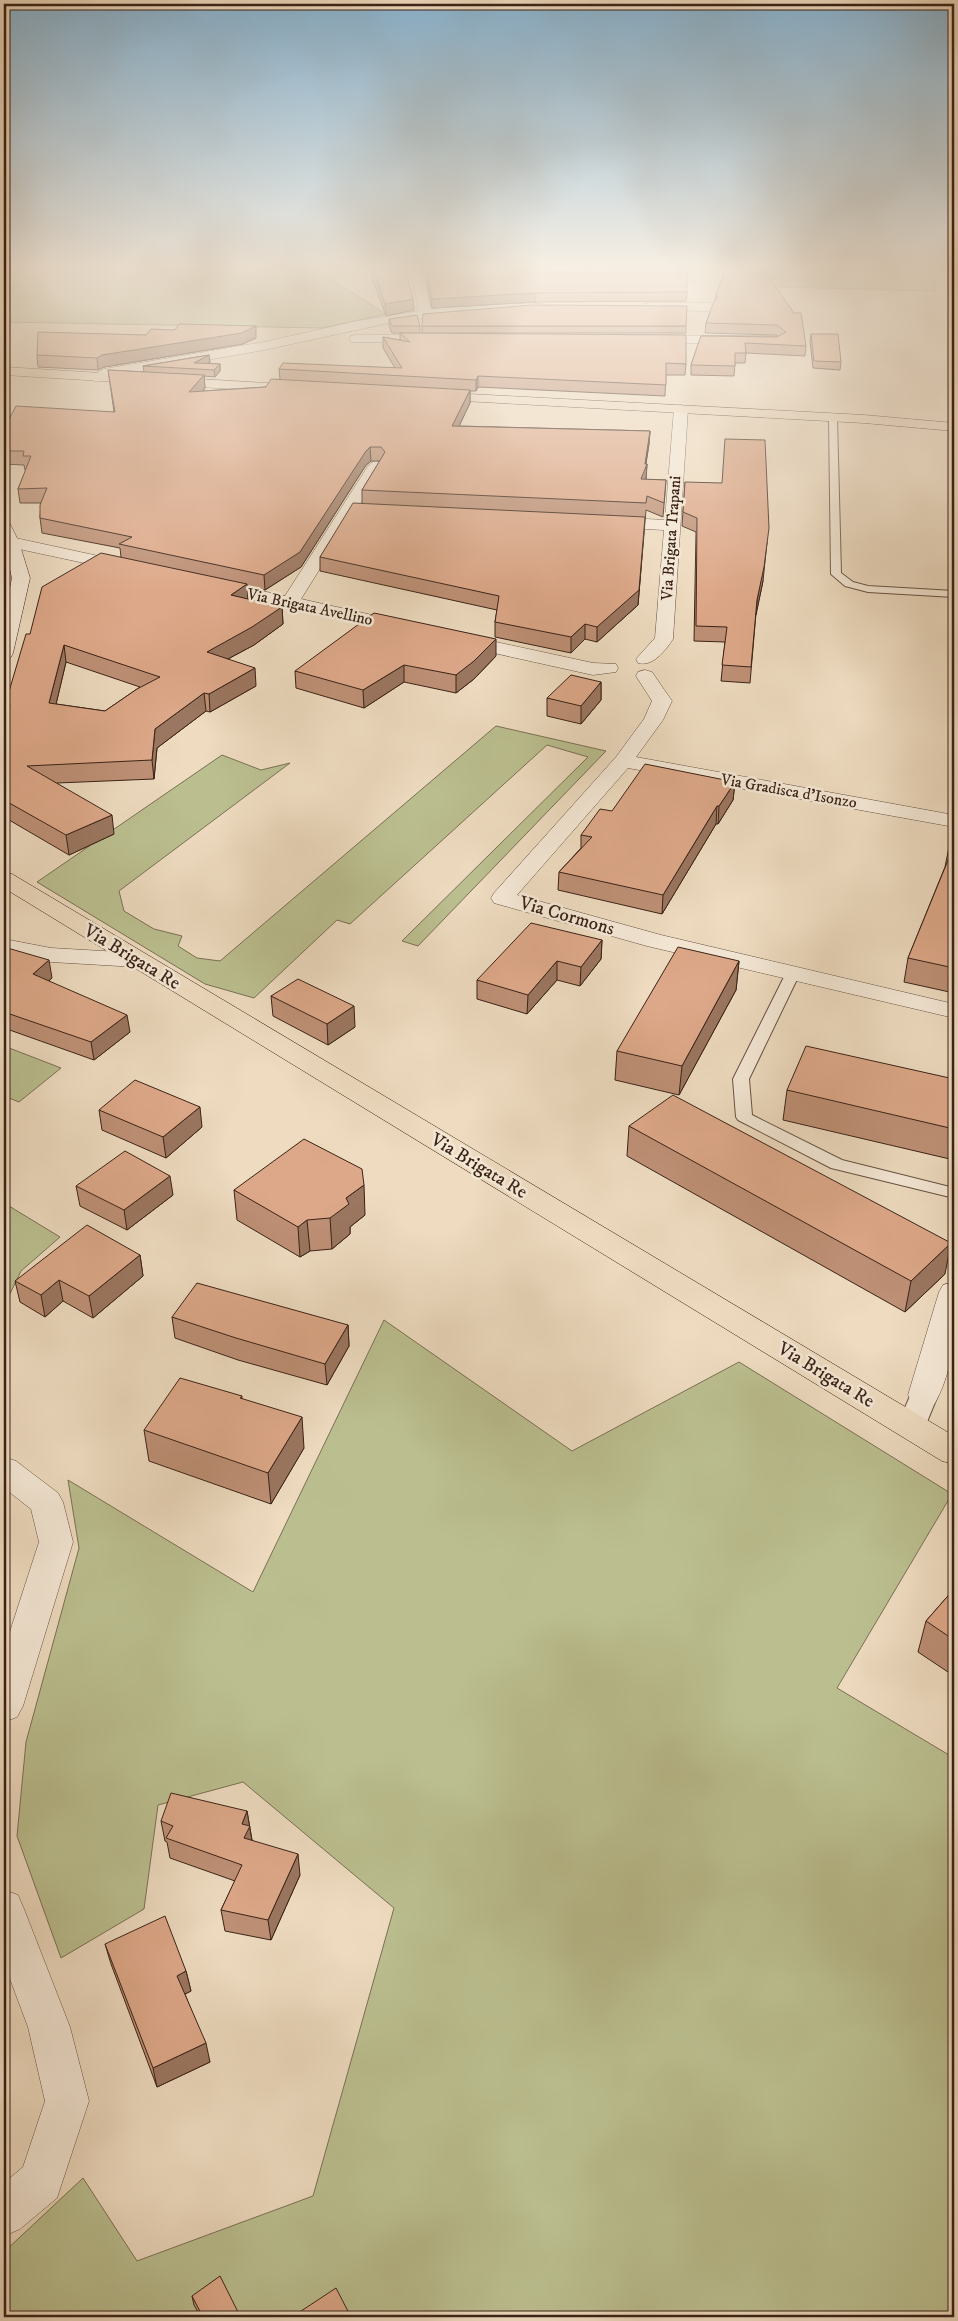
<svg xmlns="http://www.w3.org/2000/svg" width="958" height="2321" font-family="'IM FELL DW Pica',serif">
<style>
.green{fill:#bbbf90;stroke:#7a7053}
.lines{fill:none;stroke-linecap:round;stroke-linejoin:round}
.service-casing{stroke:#675040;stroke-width:2}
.pedestrian-casing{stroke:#675040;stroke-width:2}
.minor-casing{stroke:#675040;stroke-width:1}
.tertiary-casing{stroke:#675040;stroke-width:1}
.secondary-casing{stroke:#3a2216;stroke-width:1}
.primary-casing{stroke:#3a2216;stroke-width:1}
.service{fill:#f4e8d6;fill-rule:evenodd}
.pedestrian{fill:#f4e8d6;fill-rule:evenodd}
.minor{fill:#f4e8d6;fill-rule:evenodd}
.tertiary{fill:#f4e8d6;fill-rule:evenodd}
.secondary{fill:#f4e8d6;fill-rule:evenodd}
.primary{fill:#eedbc0;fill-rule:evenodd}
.wall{fill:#be9076;stroke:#3a2216;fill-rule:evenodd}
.shaded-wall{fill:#9b7660;stroke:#3a2216}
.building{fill:#dda889;stroke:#3a2216;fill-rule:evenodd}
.labels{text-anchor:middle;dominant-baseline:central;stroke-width:5;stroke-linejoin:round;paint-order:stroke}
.far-street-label{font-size:16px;fill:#3a2216;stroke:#f4e8d6}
.street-label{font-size:19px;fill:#3a2216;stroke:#f4e8d6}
</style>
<rect width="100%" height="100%" fill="#eedbc0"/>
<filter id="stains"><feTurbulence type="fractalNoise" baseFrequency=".004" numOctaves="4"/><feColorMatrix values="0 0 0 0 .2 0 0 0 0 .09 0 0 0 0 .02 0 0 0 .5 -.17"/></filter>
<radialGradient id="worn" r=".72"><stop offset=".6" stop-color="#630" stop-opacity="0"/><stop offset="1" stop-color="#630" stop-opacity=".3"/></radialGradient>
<path class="green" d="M4,269H316L386,314L322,328L4,322V294L6,292H4Z
M762,269H933L935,291L782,287L756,291Z
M496,726L606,751L418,946L402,941L588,757L547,745L350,924L337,920L254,998L205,984L37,882L222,755L261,770L290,763L119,891L124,911L154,929L182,936L178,946L197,958L220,961Z
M4,1046L61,1068L19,1102L4,1096Z
M4,1203L60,1237L21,1271L4,1306Z
M384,1320L572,1451L739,1362L952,1494L837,1688L954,1758V2317H4V2252L83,2178L137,2261L313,2196L394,1908L243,1782L158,1805L144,1909L61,1958L17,1836L26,1742L79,1548L68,1480L253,1592Z"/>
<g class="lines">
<g class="service-casing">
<path id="service" d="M833,415L837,418L841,573L853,582L868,586L954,591V597L868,592L845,586L831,574L829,418Z
M793,969L800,973L749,1079L752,1115L842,1160L954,1188V1198L831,1168L738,1120L736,1117L733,1079L786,973Z"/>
</g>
<g class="pedestrian-casing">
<path id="pedestrian" d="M924,1384L934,1387L938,1395L922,1434L912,1437L902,1434L897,1426L914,1387Z"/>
</g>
<g class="minor-casing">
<path id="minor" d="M410,269H422L431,309C448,308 543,298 551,307L545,311L474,313L403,320L264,350L108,377L96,382L89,378L104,369L264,342L357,321L419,311Z
M648,303H709L715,307L709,311L644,310L642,307L644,304Z
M356,335H438L445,339L438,343L351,342L349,339L351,336Z
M648,335L738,336L745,340L738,344L643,342L641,339L643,336Z
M681,405L688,409L673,639C665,651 653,667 638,663L636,659L655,638L664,530L608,527L602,525L600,522L602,519L608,517L665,520L674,409Z
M376,461L381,463L384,466L301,599L408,623L411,627L408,631L402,632L206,589L203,585L206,581L212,580L285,596L368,466L371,463Z
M11,537L126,562L132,563L135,567L132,571L126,572L5,546L4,540Z
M459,634L593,663L616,664L618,668L616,672L593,675L453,644L450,640L453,636Z
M645,670L652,672L672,701L663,720L636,757L954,815V827L628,768L517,895L661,935L954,1004V1018L647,946L494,903L491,898L494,893L616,757L644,719L652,701L636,676L638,672Z
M954,1282C957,1321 955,1367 935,1403L924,1407L913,1403L908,1395L939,1292L943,1285Z
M4,1457L16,1461L58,1493L63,1502L73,1542L23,1706L17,1717L4,1722V1650L39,1542L31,1509L4,1488Z
M4,1890L18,1895L24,1909L70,2027L89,2101L57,2198L20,2229L4,2236V2183L23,2167L45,2101L28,2027L4,1963Z"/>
</g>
<g class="tertiary-casing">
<path id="tertiary" d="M4,939L51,948L137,953L145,955L149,960L145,965L137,967L51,962L4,953Z"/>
</g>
<g class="secondary-casing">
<path id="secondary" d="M4,522L10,524L19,542L30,578L13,653L11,657L4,659V615L12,578L4,546Z"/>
</g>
<g class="primary-casing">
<path id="primary" d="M4,367L299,385L306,389L299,393L4,375Z
M432,392L864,415L954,423V431L864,423L427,399L425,396Z
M4,872L12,874L954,1436V1464L942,1461L4,888Z"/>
</g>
<use href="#service" class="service"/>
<use href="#pedestrian" class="pedestrian"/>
<use href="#minor" class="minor"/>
<use href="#tertiary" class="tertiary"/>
<use href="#secondary" class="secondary"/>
<use href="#primary" class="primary"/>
</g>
<path class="wall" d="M369,269H405L414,310L386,316Z
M725,269L806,346L805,356L746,353L745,363H735L734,376L691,375V365L701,336H778L776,335L705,333L706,323L715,300L716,295Z
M548,272L687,292L686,301L535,302L432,308L427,285V276Z
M389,319L420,326V333H392L389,326Z
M422,326H686V333H422Z
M400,333L686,364L685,375H666L665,396L478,387L476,391H470V403L459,426L650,431L649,444L646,464H647L646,480H666L663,517L646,510L638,605L597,642L585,639L571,653L495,637V622L497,610L320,571V557L362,504V490L380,461H371L366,465L301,567L265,590L247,586L248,599L282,607L283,624L254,645L228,659L256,686L210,712L206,711L157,748L154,779L57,783L114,834L69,855L4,817V729L7,716L5,705L30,634L121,557L120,548L42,533L40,518L41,503H20L18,489L26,470H25L24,465L4,464V429L114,412L108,370L144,372L143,366L209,355L210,362L207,363L220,364V371L215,377L204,376L205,388L203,391L266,387L280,379L279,369L395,368L383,348V337L400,340ZM66,662L140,687L105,711L56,704Z
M811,334L841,362L840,370L813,368L810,341Z
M256,338L243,344L104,367L98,370L38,367L37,355Z
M685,482L763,581L756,613L750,683L721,681L725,642L694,641L696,532L682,526Z
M496,656L474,679L456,693L404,682L364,708L296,688L295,671Z
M601,682V700L581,724L547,716V698Z
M735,782L733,800L718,824H716L662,914L558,890L559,872L581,848V835L612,811Z
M954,836V993L904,982L908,958L945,867L949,847Z
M602,940L601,959L580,986L557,980L527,1014L477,999V980Z
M4,947L52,978L49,981L130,1032L94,1060L4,1028Z
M739,961L736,990L679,1095L615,1080L617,1051Z
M271,996L355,1027L328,1045L273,1016Z
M954,1079V1160L783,1120L787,1090Z
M99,1110L202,1127L166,1158L102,1130Z
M629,1126L945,1274L905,1312L627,1156Z
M76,1186L173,1195L127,1230L80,1206Z
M234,1190L365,1215L350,1227V1234L332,1249L310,1251L300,1257L237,1220Z
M140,1255L143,1276L93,1318L63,1301L45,1317L20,1302L15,1281Z
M172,1317L348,1325L349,1346L327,1385L238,1360L175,1338Z
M242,1396V1399L304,1448L271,1504L149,1461L144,1430Z
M954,1589V1676L918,1652L926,1621Z
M954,1694V1718L949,1714Z
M247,1811L252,1840L300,1875L271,1940L225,1931L221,1910L235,1881L170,1858L167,1842L165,1841L161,1821Z
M105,1944L186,1971L191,1991L185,1994L210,2062L157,2087L111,1964Z
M192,2296L241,2317H201L194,2305Z"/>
<path class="shaded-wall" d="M535,293V302L432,308V299Z
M413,299L414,310L386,316L385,304Z
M256,326V338L243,344L104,367L98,370L97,358L102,355Z
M209,355L210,362L197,369L194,363Z
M220,364V371L215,377L214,370Z
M204,375L205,388L190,405L189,392Z
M478,376V387L476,391V380Z
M470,390V403L453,439L452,426Z
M650,431L649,444L645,468L647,464L646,478L640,493L641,479L645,464Z
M370,447L371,461L366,465L301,567L265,590L264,575L366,451Z
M644,531L638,605L597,642V627Z
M767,542L763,581L756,615L757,600Z
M247,584L248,601L231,595Z
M282,607L283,624L254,645L209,669L207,652Z
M585,624V639L571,653V637Z
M496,639V656L474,679L456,693V675Z
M64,645L66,662L52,721L49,703Z
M404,665V682L364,708L363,690Z
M255,668L256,686L210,712L209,694Z
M601,682V700L581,724V706Z
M204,693L206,711L157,748L154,779L152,760L155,729Z
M735,782L733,800L718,824L719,806Z
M717,806L716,824L662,914L663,895Z
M112,815L114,834L69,855L66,835Z
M602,940L601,959L580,986L581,967Z
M49,960L52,978L36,991L33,974Z
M557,961V980L527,1014L528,995Z
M739,961L736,990L679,1095L682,1066Z
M354,1006L355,1027L328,1045L327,1024Z
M127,1015L130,1032L94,1060L91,1042Z
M200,1107L202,1127L166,1158L163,1137Z
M170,1176L173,1195L127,1230L124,1210Z
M364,1185L365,1215L350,1227V1234L332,1249L330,1218L346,1198Z
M307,1220L310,1251L300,1257L298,1227Z
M951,1243L945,1274L905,1312L911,1281Z
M140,1255L143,1276L93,1318L89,1296Z
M59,1280L63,1301L45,1317L41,1295Z
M348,1325L349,1346L327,1385L325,1364Z
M302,1417L304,1448L271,1504L268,1473Z
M247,1811L253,1847L248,1858L242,1824Z
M298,1854L300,1875L271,1940L268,1920Z
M186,1971L191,1991L181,1996L177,1976Z
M206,2043L210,2062L157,2087L153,2068Z"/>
<path class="building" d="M373,269H405L413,299L385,304Z
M428,269H547L546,272L609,269H687V292L535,293L432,299L427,276Z
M725,269H763L794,313H801L806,346L745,343L746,353H735V366L691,365L701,336L777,337L786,332L777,325L706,323L714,301L718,298L716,295Z
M532,305L687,306L686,326H422L423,314Z
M417,315L420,326H392L389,319Z
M179,324L256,326L242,333L102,355L97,358L37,355L38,332L146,335L151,329L172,330L176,329Z
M400,333L686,335V364L666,363V385L478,376L476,380L279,369L283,363L402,368L383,337L410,342Z
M811,334H838L841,362L814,361Z
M209,355L194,363L220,364L214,370L143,366Z
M108,370L204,375L189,392L266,387L271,379L470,390L452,426L650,431L645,464H647L641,479L666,480L664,503L647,496L646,503L362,490L385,452L381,447H370L366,451L300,552L264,575L119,544L132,537L40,518V505L47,488L18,489L31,456H23L24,451H4V429L16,406L115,412Z
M725,439L765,440L769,528L764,567L757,600L751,667L722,665L727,627L696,626L697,518L683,512L685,482L722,483Z
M353,503L645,517L639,590L597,627L585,624L571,637L495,622L499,596L320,557Z
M101,553L247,584L231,595L282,607L252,627L207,652L255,668L209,694L204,693L155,729L152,760L27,766L112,815L66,835L4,800V729L10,705H5L26,634H30L42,587ZM64,645L160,677L137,689L105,711L49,703Z
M374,613L496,639L474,661L456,675L404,665L363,690L295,671Z
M571,675L601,682L581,706L547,698Z
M645,764L735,782L719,806H717L663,895L559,872L592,837L581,835L600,809L612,811Z
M954,836V968L908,958L953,848L949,847Z
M531,923L602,940L581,967L557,961L528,995L477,980Z
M4,947L49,960L33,974L127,1015L91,1042L4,1012Z
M678,947L739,961L682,1066L617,1051Z
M298,979L354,1006L327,1024L271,996Z
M806,1046L954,1079V1129L787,1090Z
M135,1080L200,1107L163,1137L99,1110Z
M673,1095L951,1243L911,1281L629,1126Z
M304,1139L362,1169L364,1185L346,1198L349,1204L330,1218L307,1220L298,1227L234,1190Z
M125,1151L170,1176L124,1210L76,1186Z
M87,1225L140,1255L89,1296L59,1280L41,1295L15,1281Z
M197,1283L348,1325L325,1364L236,1338L172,1317Z
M180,1378L242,1396L240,1398L302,1417L268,1473L144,1430Z
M954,1589V1640L926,1621Z
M171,1793L247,1811L242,1824L250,1826L244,1838L298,1854L268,1920L221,1910L242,1865L166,1838L173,1826L161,1821Z
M165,1916L186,1971L177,1976L206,2043L153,2068L105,1944Z
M220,2276L240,2316L238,2317H203L192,2296Z
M336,2288L351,2317H292Z"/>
<linearGradient id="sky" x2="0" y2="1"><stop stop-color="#89b6d5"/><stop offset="0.45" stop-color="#f7efe3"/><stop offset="1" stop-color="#f7efe3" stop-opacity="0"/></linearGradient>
<rect width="958" height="594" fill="url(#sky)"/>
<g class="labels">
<g class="far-street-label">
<text transform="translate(671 538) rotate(-86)">Via Brigata Trapani</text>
<text transform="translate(310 607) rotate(12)">Via Brigata Avellino</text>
<text transform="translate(789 791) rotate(10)">Via Gradisca d'Isonzo</text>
</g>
<g class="street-label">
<text transform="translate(567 916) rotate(16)">Via Cormons</text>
<text transform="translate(132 957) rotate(31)">Via Brigata Re</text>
<text transform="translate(479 1166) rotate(31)">Via Brigata Re</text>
<text transform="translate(826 1375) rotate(31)">Via Brigata Re</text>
</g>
</g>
<rect width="958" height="2321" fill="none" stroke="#eedbc0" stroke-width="20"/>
<rect x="5" y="5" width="948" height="2311" fill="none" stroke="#3a2216" stroke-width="2.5"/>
<rect x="10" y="10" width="938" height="2301" fill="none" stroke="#3a2216"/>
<rect width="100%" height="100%" filter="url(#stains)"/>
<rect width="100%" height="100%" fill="url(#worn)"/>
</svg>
